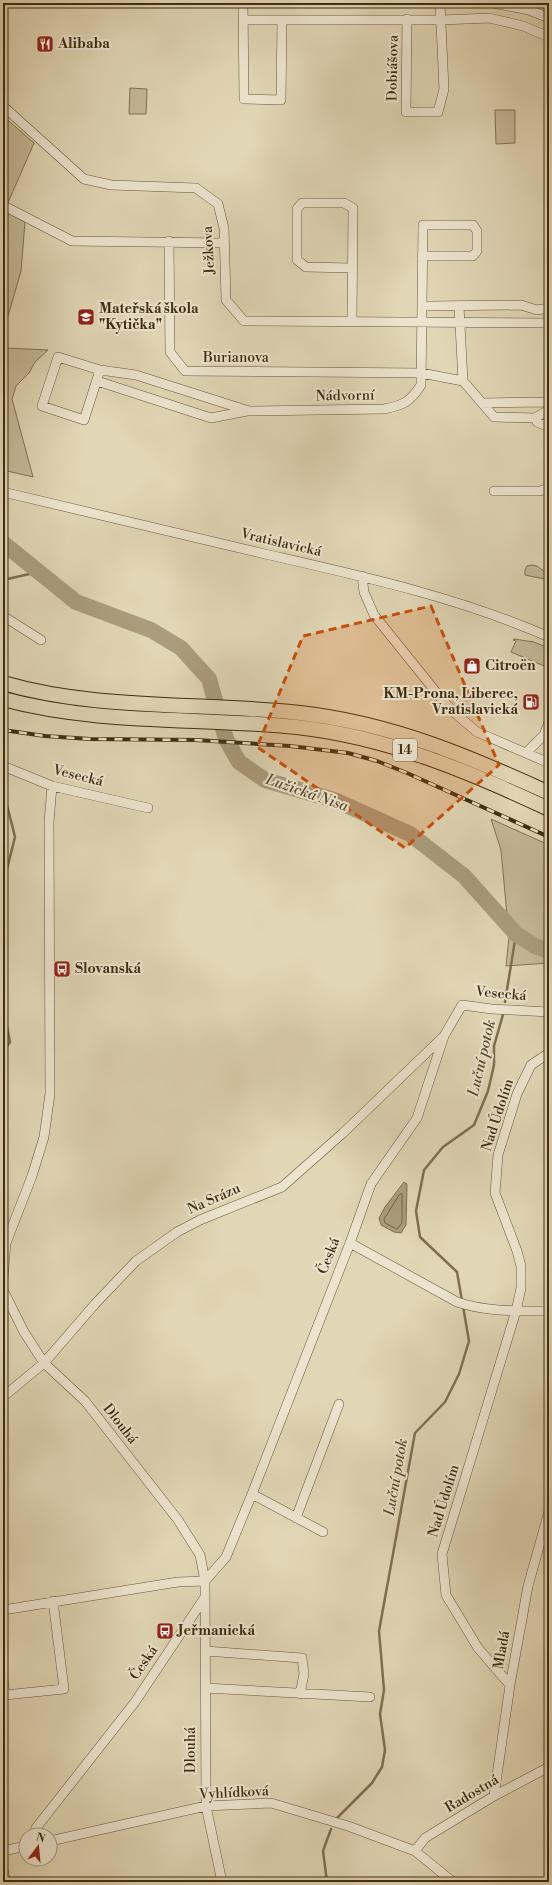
<svg xmlns="http://www.w3.org/2000/svg" width="552" height="1885" font-family="'Libre Bodoni',serif">
<style>
.green{fill:#c6b999;stroke:#837254}
.water{fill:#aa9c7c;stroke:#806f50}
.lines{fill:none;stroke-linecap:round;stroke-linejoin:round}
.shore{stroke:#756445;stroke-width:1}
.stream{stroke:#806f50;stroke-width:2.5}
.river{stroke:#aa9c7c;stroke-width:16}
.minor-casing{stroke:#685638;stroke-width:10}
.highway-casing{stroke:#402c0e;stroke-width:16}
.minor{stroke:#ece4cf;stroke-width:9}
.highway{stroke:#e1d6b5;stroke-width:14}
.rail-casing{stroke:#402c0e;stroke-width:4}
.rail{stroke:#ece4cf;stroke-width:2.5;stroke-dasharray:8;stroke-linecap:butt}
.marked{fill:#c6500c;fill-opacity:0.2;stroke:#c6500c;stroke-width:3;stroke-dasharray:8 5;stroke-linejoin:round}
.labels{text-anchor:middle;dominant-baseline:central;stroke-width:4;stroke-linejoin:round;paint-order:stroke}
.shield{fill:#ece4cf;stroke:#746348;stroke-width:1}
.shield-label{font-size:13px;font-weight:bold;fill:#402c0e}
.poi-label{font-size:14px;font-weight:bold;fill:#402c0e;stroke:#ece4cf;text-anchor:start}
.street-label{font-size:14px;fill:#402c0e;stroke:#ece4cf}
.water-label{font-size:15px;font-style:italic;fill:#5a482a;stroke:#ece4cf}
</style>
<rect width="100%" height="100%" fill="#e1d6b5"/>
<filter id="stains"><feTurbulence type="fractalNoise" baseFrequency=".005" numOctaves="4"/><feColorMatrix values="0 0 0 0 .2 0 0 0 0 .09 0 0 0 0 .02 0 0 0 .5 -.17"/></filter>
<radialGradient id="worn" r=".72"><stop offset=".6" stop-color="#630" stop-opacity="0"/><stop offset="1" stop-color="#630" stop-opacity=".3"/></radialGradient>
<path class="green" d="M130,88L147,89L146,114H129Z
M495,110H515V143L496,144Z
M3,116L34,143L3,214Z
M9,213L25,222L21,271L8,316L3,313V225Z
M6,348L48,350L35,362L29,373L16,386L12,399L33,477L3,470V350Z
M532,565L537,566L549,575V580L525,575V570L527,566Z
M514,639L534,642L549,648V668L511,652L516,641L513,640Z
M491,819L549,845V963L506,966L509,937L501,850Z"/>
<path class="water" d="M404,1182L407,1184L406,1225L401,1233L394,1232L381,1225L379,1218L385,1207Z"/>
<g class="lines">
<path class="shore" d="M402,1194V1223L397,1229L385,1223L384,1219L399,1195Z"/>
<path class="stream" d="M3,580L38,572
M3,789L15,837L3,885
M505,1002L516,934
M3,1006L10,1042L3,1052
M462,1301L457,1272L420,1237L416,1211L424,1170L443,1147L474,1125L488,1091L494,1065V1046L504,1011
M336,1819L372,1783L382,1767L385,1750L380,1714L384,1690L379,1631L415,1433L445,1402L459,1374L469,1341L463,1306
M327,1882L323,1851L331,1829"/>
<path class="river" d="M3,543L76,602L151,630L181,648L209,679L226,739L239,762L265,780L337,801L410,834L464,876L516,934L535,946L549,951"/>
<g class="minor-casing">
<path id="minor" d="M243,3L244,99L281,100L282,20
M493,3L529,10L549,18
M407,19L406,112H438L444,89L440,3
M243,20H442L489,18L523,26L549,37
M3,106L84,179L111,185L196,188L218,204L224,228L226,300L244,321L549,323
M8,208L72,241L224,243
M169,241L170,352L185,371L421,373L463,381L494,417L535,418L549,410
M429,306L521,305L537,310L549,308
M459,306L463,381
M352,321L353,208L344,203H302L297,209V260L306,267L352,268
M100,370L84,420L42,406L58,357L100,370L136,375L249,411L384,409C404,405 410,402 421,385L423,225H473L477,231V251L473,256H422
M97,381L211,418L247,411
M482,403L549,402
M535,418L537,422L549,427
M494,491H540L549,488
M3,492C91,512 178,534 265,554C361,576 458,597 549,637
M362,576L364,592L374,615L444,702L457,715L477,732L549,763
M3,616L41,640
M526,753L544,735L549,722
M3,766L52,786L148,808
M350,1243L457,1302C486,1312 519,1311 549,1311
M3,1279L6,1243L32,1176L44,1137L50,1094L49,822L52,786
M3,1290L24,1332L44,1363L85,1401L178,1520L200,1555L205,1581L206,1806L222,1882
M3,1397L44,1363L95,1304L136,1261L177,1232L200,1220L282,1187L343,1133L443,1037
M252,1494L323,1532
M296,1518L339,1404
M205,1581L226,1557L252,1494L350,1243L371,1184L417,1118L444,1036L462,1005L492,1009L549,1012
M3,1610L178,1582L205,1581
M206,1651L302,1658L304,1674L300,1694
M3,1679L5,1695L3,1698
M510,1685L478,1648L446,1595L442,1554L516,1311L521,1288V1266L517,1251L495,1193L498,1155L517,1094L531,1065L549,1053
M205,1688L370,1697
M5,1695L64,1689L53,1601
M494,1796L510,1685L528,1586L549,1511
M34,1835L36,1828L135,1702L205,1597
M50,1841L206,1806L271,1803L348,1826L415,1851L453,1882
M3,1851L26,1846
M415,1851L425,1838L494,1796L549,1767
M3,1870L6,1882"/>
</g>
<g class="highway-casing">
<path id="highway" d="M3,683C99,711 201,702 300,713C390,723 468,756 549,793
M3,699C99,725 199,717 297,727C387,737 468,771 549,809"/>
</g>
<use href="#minor" class="minor"/>
<use href="#highway" class="highway"/>
<g class="rail-casing">
<path id="rail" d="M3,730L45,736L90,739L196,740L290,746L348,753L377,761L407,773L549,837"/>
</g>
<use href="#rail" class="rail"/>
</g>
<path class="marked" d="M431,606L499,765L405,848L257,747L303,636Z"/>
<defs>
<g id="restaurant-square" transform="scale(0.9)"><rect x="-9" y="-9" width="18" height="18" rx="4" fill="#8f2418" stroke="#ece4cf"/><path d="M-5-6h1v4h1v-4h1v4h1v-4h1v5L-1.5 .5V6h-2V.5L-5-1ZM5-6V6H3V1.5H1.5Q1.5-4 5-6Z" fill="#fff"/></g>
<g id="school-square" transform="scale(0.9)"><rect x="-9" y="-9" width="18" height="18" rx="4" fill="#8f2418" stroke="#ece4cf"/><path d="M0-5L7-2L0 1L-7-2ZM-4 1L0 2.5L4 1V4Q0 6-4 4Z" fill="#fff"/></g>
<g id="shop-square" transform="scale(0.9)"><rect x="-9" y="-9" width="18" height="18" rx="4" fill="#8f2418" stroke="#ece4cf"/><path d="M-5-2.5h2.3a2.7 3.5 0 0 1 5.4 0H5L5.5 6h-11ZM-1.5-2.5h3a1.5 2.3 0 0 0-3 0Z" fill="#fff"/></g>
<g id="fuel-square" transform="scale(0.9)"><rect x="-9" y="-9" width="18" height="18" rx="4" fill="#8f2418" stroke="#ece4cf"/><path d="M-5.5-6h7V0h2V4h1.3V-2.5L3-4.5l.8-.8L6-3V5H2.5V1h-1V6h-7ZM-4.2-4.7v3.2H.2V-4.7Z" fill="#fff"/></g>
<g id="bus-square" transform="scale(0.9)"><rect x="-9" y="-9" width="18" height="18" rx="4" fill="#8f2418" stroke="#ece4cf"/><path d="M-5-6H5V4H4V6H2V4H-2V6H-4V4H-5ZM-3.5-4V0h7V-4ZM-3.5 1.2v1.5H-2V1.2ZM2 1.2v1.5H3.5V1.2Z" fill="#fff"/></g>
</defs>
<g fill-rule="evenodd">
<use href="#restaurant-square" x="45" y="44"/>
<use href="#school-square" x="86" y="317"/>
<use href="#shop-square" x="472" y="666"/>
<use href="#fuel-square" x="531" y="702"/>
<use href="#bus-square" x="62" y="969"/>
<use href="#bus-square" x="165" y="1631"/>
</g>
<g class="labels">
<rect class="shield" x="393" y="739" width="24" height="22" rx="3"/>
<g class="shield-label">
<text x="405" y="750">14</text>
</g>
<g class="poi-label">
<text x="58" y="44">Alibaba</text>
<text x="99" y="309">Mateřská škola<tspan x="99" dy="16">"Kytička"</tspan></text>
<text x="485" y="666">Citroën</text>
<text x="518" y="694" text-anchor="end">KM-Prona, Liberec,<tspan x="518" dy="16">Vratislavická</tspan></text>
<text x="75" y="969">Slovanská</text>
<text x="178" y="1631">Jeřmanická</text>
</g>
<g class="street-label">
<text transform="translate(393 68) rotate(-89)">Dobiášova</text>
<text transform="translate(209 250) rotate(-93)">Ježkova</text>
<text x="236" y="358">Burianova</text>
<text transform="translate(345 396) rotate(-1)">Nádvorní</text>
<text transform="translate(281 543) rotate(13)">Vratislavická</text>
<text transform="translate(78 776) rotate(14)">Vesecká</text>
<text transform="translate(501 994) rotate(5)">Vesecká</text>
<text transform="translate(498 1115) rotate(-72)">Nad Údolím</text>
<text transform="translate(214 1199) rotate(-24)">Na Srázu</text>
<text transform="translate(329 1256) rotate(-69)">Česká</text>
<text transform="translate(120 1424) rotate(52)">Dlouhá</text>
<text transform="translate(444 1501) rotate(-73)">Nad Údolím</text>
<text transform="translate(502 1650) rotate(-80)">Mladá</text>
<text transform="translate(144 1663) rotate(-56)">Česká</text>
<text transform="translate(191 1750) rotate(-90)">Dlouhá</text>
<text transform="translate(234 1793) rotate(-3)">Vyhlídková</text>
<text transform="translate(472 1794) rotate(-31)">Radostná</text>
</g>
<g class="water-label">
<text transform="translate(307 793) rotate(19)">Lužická Nisa</text>
<text transform="translate(482 1058) rotate(-77)">Luční potok</text>
<text transform="translate(396 1477) rotate(-80)">Luční potok</text>
</g>
</g>
<rect width="552" height="1885" fill="none" stroke="#e1d6b5" stroke-width="16"/>
<rect x="4" y="4" width="544" height="1877" fill="none" stroke="#402c0e" stroke-width="2"/>
<rect x="8" y="8" width="536" height="1869" fill="none" stroke="#402c0e"/>
<g transform="translate(38 1847) rotate(16)"><circle r="19" fill="#ece4cf" stroke="#a79a82"/>
<path d="M0-3L7 15L0 10L-7 15Z" fill="#8f2418"/>
<text y="-6" font-size="11" font-weight="bold" text-anchor="middle" fill="#402c0e">N</text>
</g>
<rect width="100%" height="100%" filter="url(#stains)"/>
<rect width="100%" height="100%" fill="url(#worn)"/>
</svg>
